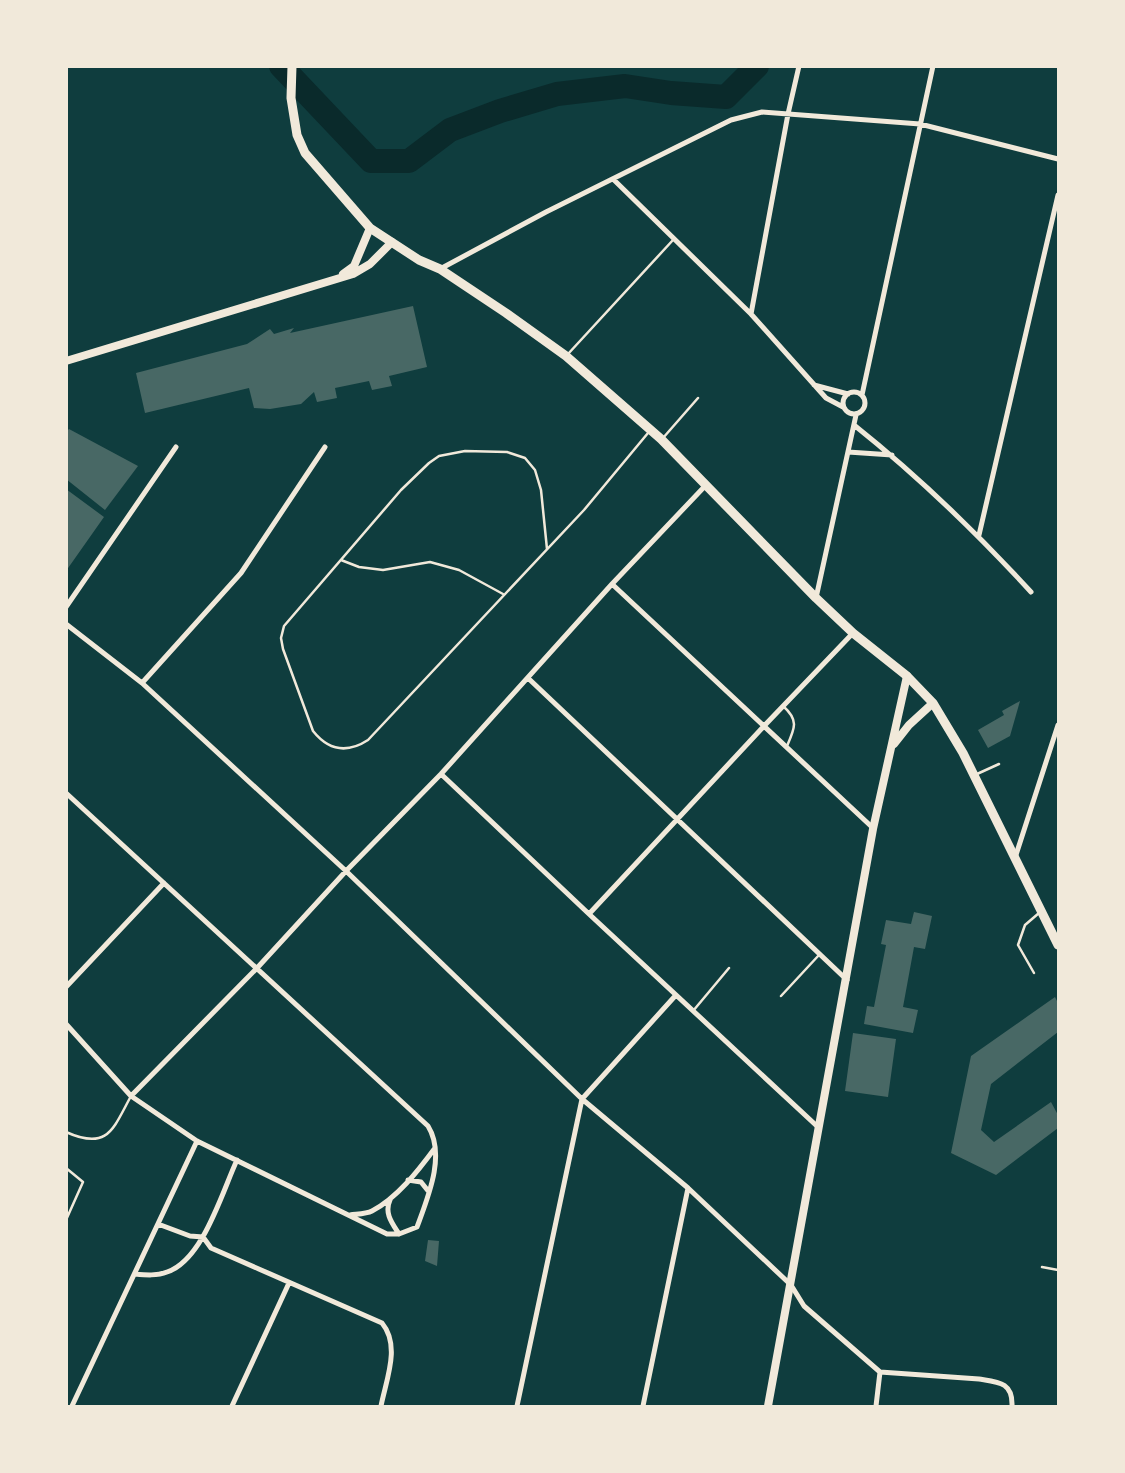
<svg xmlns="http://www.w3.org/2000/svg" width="1125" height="1473" font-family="'PT Sans',sans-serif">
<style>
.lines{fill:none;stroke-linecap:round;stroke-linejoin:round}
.river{stroke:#0a2a2b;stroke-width:24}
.building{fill:#486865}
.service{stroke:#f1e9da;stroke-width:2.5}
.minor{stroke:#f1e9da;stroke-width:5}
.secondary{stroke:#f1e9da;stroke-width:8}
.primary{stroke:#f1e9da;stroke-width:9}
</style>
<rect width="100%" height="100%" fill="#0f3d3e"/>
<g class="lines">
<path class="river" d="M281,66L371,161H409L450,130L500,111L557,94L625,86L671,93L726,97L757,66"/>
</g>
<path class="building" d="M413,306L427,367L389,376L392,386L372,390L369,381L335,388L337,398L317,402L314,392L301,404L270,409L254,408L249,388L145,413L136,373L247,344L270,329L274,334L294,328L290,333Z
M69,429L138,466L105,510L66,479V432Z
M66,489L104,517L66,571Z
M1020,701L1010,736L988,748L978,730L1004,715L1002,711Z
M914,912L932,916L925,949L914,947L903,1007L918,1010L913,1033L864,1024L867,1006L874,1007L886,945L881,944L886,920L911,924Z
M1055,997L1058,1003V1032L991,1084L981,1130L994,1142L1051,1102L1058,1115V1128L996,1175L951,1153L971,1056Z
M853,1033L896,1039L888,1097L845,1091Z
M428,1240L439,1241L437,1266L425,1261Z"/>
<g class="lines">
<path class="service" d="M568,354L673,240
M663,438L698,398
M547,549L541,490L535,470L525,458L507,452L465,451L439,456L429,463L401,490L284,626L281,638L283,649L313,731C329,751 348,753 368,740L584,510L648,433
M341,560L359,567L383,570L430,562L459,570L503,594
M783,706C799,720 795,728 787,746
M977,774L999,764
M1034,973L1018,945L1025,925L1039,913
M781,996L819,955
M693,1011L729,968
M66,1132C108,1151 113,1129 131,1096
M66,1168L83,1182L66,1220
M1042,1267L1058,1270"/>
<path class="minor" d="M613,179L751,314L826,398L843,407
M440,269L546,212L731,120L762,112L920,124L1058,159
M751,314L788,114L799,66
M814,385L848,394
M843 403a11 11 0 1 1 22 0a11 11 0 1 1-22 0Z
M862,395L933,66
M854,425C918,476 976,532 1031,592
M848,452L892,455
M979,535L1058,195
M612,584L873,828
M816,598L856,415
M66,607L176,447
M66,624L142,683L346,871L582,1099L688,1188L791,1285L804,1306L880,1372
M529,679L847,980
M142,683L241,573L325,447
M441,774L589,914L819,1128
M66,793L428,1126C446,1155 428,1197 417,1227L399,1234H387L197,1141L131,1096L66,1024
M1015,858L1058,725
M589,914L765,725L853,633
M66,987L164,883
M131,1096L258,967L346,871L441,774L612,584L706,485
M408,1180L421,1182L429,1192
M390,1200C384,1213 392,1223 399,1234
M350,1215C357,1214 366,1214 372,1211C397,1198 418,1171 435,1148
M158,1224L190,1236L203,1237L211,1248L382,1323C401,1346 386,1380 381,1406
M135,1274C146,1275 157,1276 167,1272C203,1260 222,1192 237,1160
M880,1372L979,1379C998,1382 1013,1382 1012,1406
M72,1406L197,1141
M232,1406L289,1283
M517,1406L582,1099L676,995
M643,1406L688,1188
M876,1406L880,1372"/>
<path class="secondary" d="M343,274L354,266L370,228
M66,361L353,274L370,264L392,242
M894,744L909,725L933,703
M768,1406L873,829L907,676"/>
<path class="primary" d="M292,66L291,98L297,135L305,153L370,228L419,260L440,269L506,313L566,356L661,439L816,598L853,633L907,676L933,703L963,753L1058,945"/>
</g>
<rect width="1125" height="1473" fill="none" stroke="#f1e9da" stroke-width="136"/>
</svg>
